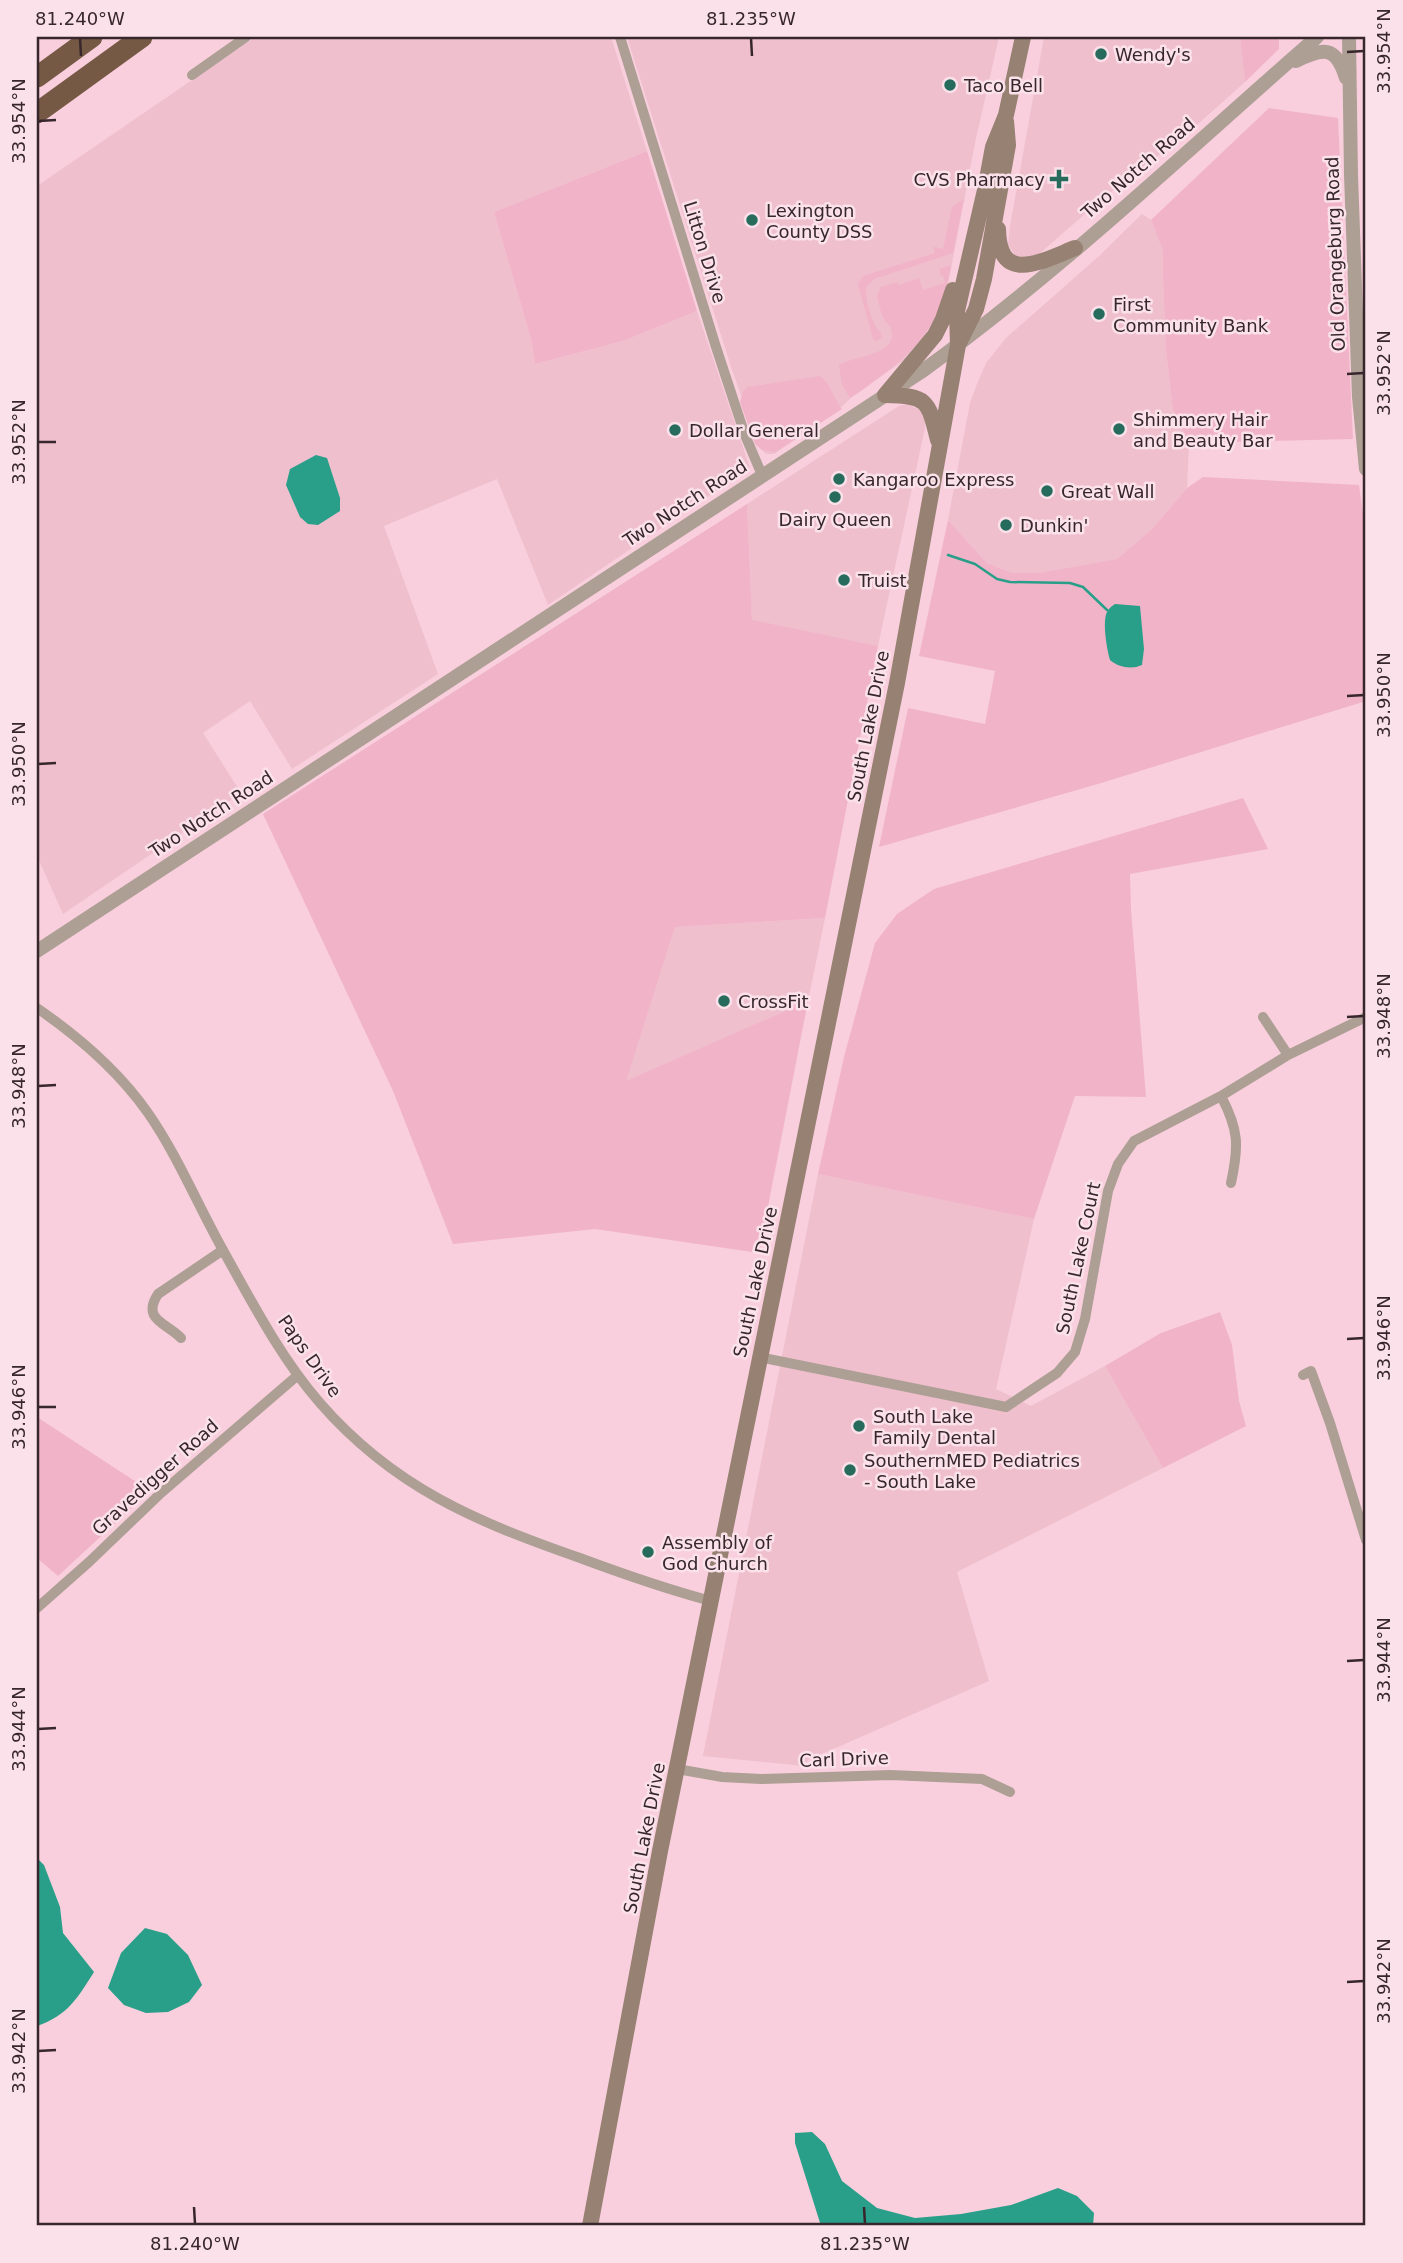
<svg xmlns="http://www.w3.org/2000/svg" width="1403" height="2263" font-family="'DejaVu Sans',sans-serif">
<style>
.built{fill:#efbfce}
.green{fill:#f1b3c8}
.water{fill:#299f89}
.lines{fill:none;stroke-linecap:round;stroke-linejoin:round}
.stream{stroke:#299f89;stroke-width:2.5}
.minor{stroke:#ae9f95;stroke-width:10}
.tertiary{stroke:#ae9f95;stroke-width:14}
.secondary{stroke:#968172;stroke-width:16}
.motorway{stroke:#765944;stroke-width:21}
.ticks{fill:none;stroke:#37272d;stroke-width:2.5}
.poi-dot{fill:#276b5d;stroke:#fbe2ea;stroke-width:2.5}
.labels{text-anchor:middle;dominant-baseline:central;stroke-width:5;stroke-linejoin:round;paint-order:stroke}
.poi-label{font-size:18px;fill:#37272d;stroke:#fbe2ea;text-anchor:start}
.street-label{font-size:18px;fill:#37272d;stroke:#fbe2ea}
.neatline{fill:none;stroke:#37272d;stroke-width:2.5}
.ticks-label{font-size:18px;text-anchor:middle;fill:#37272d}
</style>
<rect width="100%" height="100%" fill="#f9cfdd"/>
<path class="built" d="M255,37H611L647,151L494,212L531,339L535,364L623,341L697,311L750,468L548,605L497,479L384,526L438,674L292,769L250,701L203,733L241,793L63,914L37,856V186Z
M627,37H999L975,143L947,290L906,359L853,396L834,414L774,454H766L760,448L732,370Z
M1044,37H1240L1245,82L1189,132L1102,199L1038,255L1025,258L1015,255L1008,245L1010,226Z
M1142,214L1151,220L1163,251V278L1166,351L1173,410L1189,443L1187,488L1152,529L1117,559L1038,573H1012L987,563L948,520L970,403L977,384L986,363L1006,338L1099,256Z
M907,404L920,410L925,417V428L878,646L752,621L747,504L899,406Z
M825,918L808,1001L625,1082L675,927Z
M818,1174L1034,1219L996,1389L1031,1406L1105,1366L1163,1468L957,1572L989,1681L808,1760L804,1766L703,1756Z"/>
<path class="green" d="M1240,37H1279V49L1245,82Z
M1269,108L1338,118L1353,439L1189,443L1173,410L1166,351L1163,278V251L1151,220Z
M647,151L697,311L623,341L535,364L531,339L494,212Z
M964,199L953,253L874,279L866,287C865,298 869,312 874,323C877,330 881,330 882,338L876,341L873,339L858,284L863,276L935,253L933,247L943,249L952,207Z
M951,265C941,320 925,343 881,376C871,383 861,392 850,398L842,385L839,365C854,356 896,355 892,332C891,325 886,323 883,317C880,311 879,303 877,296L881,287L897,282L899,285L919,278L923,290L945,283L943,275H940V269Z
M820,376C828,380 835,400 842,409L775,452L762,450L755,444L740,402L743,392L747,387Z
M1203,477L1359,485L1366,536V701L1098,784L879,847L908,708L985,724L995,671L919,656L948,520L987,563L1012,573H1038L1117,559L1152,529L1187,488Z
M747,504L752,620L878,646L825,918L675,927L626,1081L808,1001L759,1253L595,1229L453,1244L393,1091L263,814Z
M1243,798L1268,849L1130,874L1131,909L1146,1097L1075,1096L1034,1219L818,1174L844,1057L875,943L897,914L934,889Z
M1220,1312L1232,1345L1239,1401L1246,1426L1163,1468L1105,1366L1161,1333Z
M37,1417L150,1491L58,1576L37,1558Z"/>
<path class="water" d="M316,455L327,458L340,498V511L318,525L308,524L300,517L286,485L290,469Z
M1115,604L1140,606L1144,649L1142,665C1131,670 1118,667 1110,660C1107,650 1102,622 1107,612C1108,609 1112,606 1115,604Z
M37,1858L44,1865L60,1907L63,1933L94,1972C77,1999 68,2015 37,2026Z
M145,1928L167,1934L188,1955L202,1985L189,2002L168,2012L146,2013L124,2005L108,1988L121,1953Z
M812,2132L825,2144L842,2181L877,2208L915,2218L961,2214L1011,2205L1058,2188L1077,2196L1094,2213L1093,2226H821L795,2143V2133Z"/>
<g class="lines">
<path class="stream" d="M948,555L975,564L997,579L1010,582L1070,583L1083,587L1107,610"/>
<path class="minor" d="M620,37L716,347L745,435L762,475
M192,75L246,37
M37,1008C79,1037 118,1070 148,1113C178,1156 198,1206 224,1252C253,1304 281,1358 320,1403C394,1488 477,1522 580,1558C623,1574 666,1589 711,1601
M1263,1017L1288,1055
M1221,1096C1239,1130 1239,1146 1231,1183
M181,1338C167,1323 141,1320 158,1294L223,1250
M759,1357L1006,1407L1057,1373L1075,1352L1085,1319L1108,1191L1118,1164L1134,1141L1221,1096L1288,1055L1366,1017
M1303,1375L1311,1371L1330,1423L1366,1540
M37,1608L89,1562L161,1493L298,1375
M677,1769L722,1777L761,1779L891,1775L982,1779L1010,1792"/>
<path class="tertiary" d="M1349,37L1351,175L1359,397L1366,469
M1296,61C1324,47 1336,46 1346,78
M37,951L921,372C1061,271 1187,150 1317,37"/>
<path class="secondary" d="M998,229C999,286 1042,261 1075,248
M959,343L976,309L984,279L1008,145L1006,121
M885,395L935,335L943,319L953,290
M885,395C928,396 928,400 938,440
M590,2226L660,1851L897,683L958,345L957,311L985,190L993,147L1006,115L1023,37"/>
<path class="motorway" d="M37,77L92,37
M37,113L142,37"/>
</g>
<path class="ticks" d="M80,38L81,56M751,38L752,56M1347,52L1364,51M38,121L56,120M1347,374L1364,373M38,442H56M1347,696L1364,695M38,764L56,763M1347,1017L1364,1016M38,1086L56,1085M1347,1339L1364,1338M38,1407H56M1347,1661L1364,1660M38,1729L56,1728M1347,1982L1364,1981M38,2051L56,2050M194,2207L195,2224M864,2207L865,2224"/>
<g class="poi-dot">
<circle cx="1101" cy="54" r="7"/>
<circle cx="950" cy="85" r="7"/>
<path d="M1055.5 168.5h7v7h7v7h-7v7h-7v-7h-7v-7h7z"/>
<circle cx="752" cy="220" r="7"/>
<circle cx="1099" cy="314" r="7"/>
<circle cx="1119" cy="429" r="7"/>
<circle cx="675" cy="430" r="7"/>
<circle cx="839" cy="479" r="7"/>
<circle cx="1047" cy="491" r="7"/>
<circle cx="835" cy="497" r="7"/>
<circle cx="1006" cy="525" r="7"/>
<circle cx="844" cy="580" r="7"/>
<circle cx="724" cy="1001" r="7"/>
<circle cx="859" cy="1426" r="7"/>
<circle cx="850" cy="1470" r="7"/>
<circle cx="648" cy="1552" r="7"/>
</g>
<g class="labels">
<g class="poi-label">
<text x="1115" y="54">Wendy's</text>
<text x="964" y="85">Taco Bell</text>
<text x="1045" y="179" text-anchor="end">CVS Pharmacy</text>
<text x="766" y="210">Lexington<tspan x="766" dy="21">County DSS</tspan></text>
<text x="1113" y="304">First<tspan x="1113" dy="21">Community Bank</tspan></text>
<text x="1133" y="419">Shimmery Hair<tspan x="1133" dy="21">and Beauty Bar</tspan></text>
<text x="689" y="430">Dollar General</text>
<text x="853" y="479">Kangaroo Express</text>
<text x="1061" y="491">Great Wall</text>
<text x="835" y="519" text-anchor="middle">Dairy Queen</text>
<text x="1020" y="525">Dunkin'</text>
<text x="858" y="580">Truist</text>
<text x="738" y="1001">CrossFit</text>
<text x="873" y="1416">South Lake<tspan x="873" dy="21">Family Dental</tspan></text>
<text x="864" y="1460">SouthernMED Pediatrics<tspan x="864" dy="21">- South Lake</tspan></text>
<text x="662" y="1542">Assembly of<tspan x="662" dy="21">God Church</tspan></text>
</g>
<g class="street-label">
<text transform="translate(1138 168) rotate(-41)">Two Notch Road</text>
<text transform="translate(705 252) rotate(73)">Litton Drive</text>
<text transform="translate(1335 254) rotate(-92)">Old Orangeburg Road</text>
<text transform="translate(685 503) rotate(-33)">Two Notch Road</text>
<text transform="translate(868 726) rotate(-79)">South Lake Drive</text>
<text transform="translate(211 814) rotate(-33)">Two Notch Road</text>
<text transform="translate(1078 1258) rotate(-78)">South Lake Court</text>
<text transform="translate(755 1282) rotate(-78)">South Lake Drive</text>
<text transform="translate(310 1356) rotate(55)">Paps Drive</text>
<text transform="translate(155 1477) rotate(-42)">Gravedigger Road</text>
<text transform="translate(844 1759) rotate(-2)">Carl Drive</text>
<text transform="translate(644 1838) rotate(-79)">South Lake Drive</text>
</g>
</g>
<rect width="1403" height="2263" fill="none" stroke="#fbe2ea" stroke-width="77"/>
<rect x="38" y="38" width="1326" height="2186" class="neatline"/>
<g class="ticks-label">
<text x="80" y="25">81.240°W</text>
<text x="751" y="25">81.235°W</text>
<text transform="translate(1384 51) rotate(-90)" y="6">33.954°N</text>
<text transform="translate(19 121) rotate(-90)" y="6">33.954°N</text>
<text transform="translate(1384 373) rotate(-90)" y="6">33.952°N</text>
<text transform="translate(19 442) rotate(-90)" y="6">33.952°N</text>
<text transform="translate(1384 695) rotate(-90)" y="6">33.950°N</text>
<text transform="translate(19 764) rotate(-90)" y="6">33.950°N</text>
<text transform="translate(1384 1016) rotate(-90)" y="6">33.948°N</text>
<text transform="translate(19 1086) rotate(-90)" y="6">33.948°N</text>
<text transform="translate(1384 1338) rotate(-90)" y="6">33.946°N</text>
<text transform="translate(19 1407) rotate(-90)" y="6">33.946°N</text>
<text transform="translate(1384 1660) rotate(-90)" y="6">33.944°N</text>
<text transform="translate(19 1729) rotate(-90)" y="6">33.944°N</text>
<text transform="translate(1384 1981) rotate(-90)" y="6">33.942°N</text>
<text transform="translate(19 2051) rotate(-90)" y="6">33.942°N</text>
<text x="195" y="2250">81.240°W</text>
<text x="865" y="2250">81.235°W</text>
</g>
</svg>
